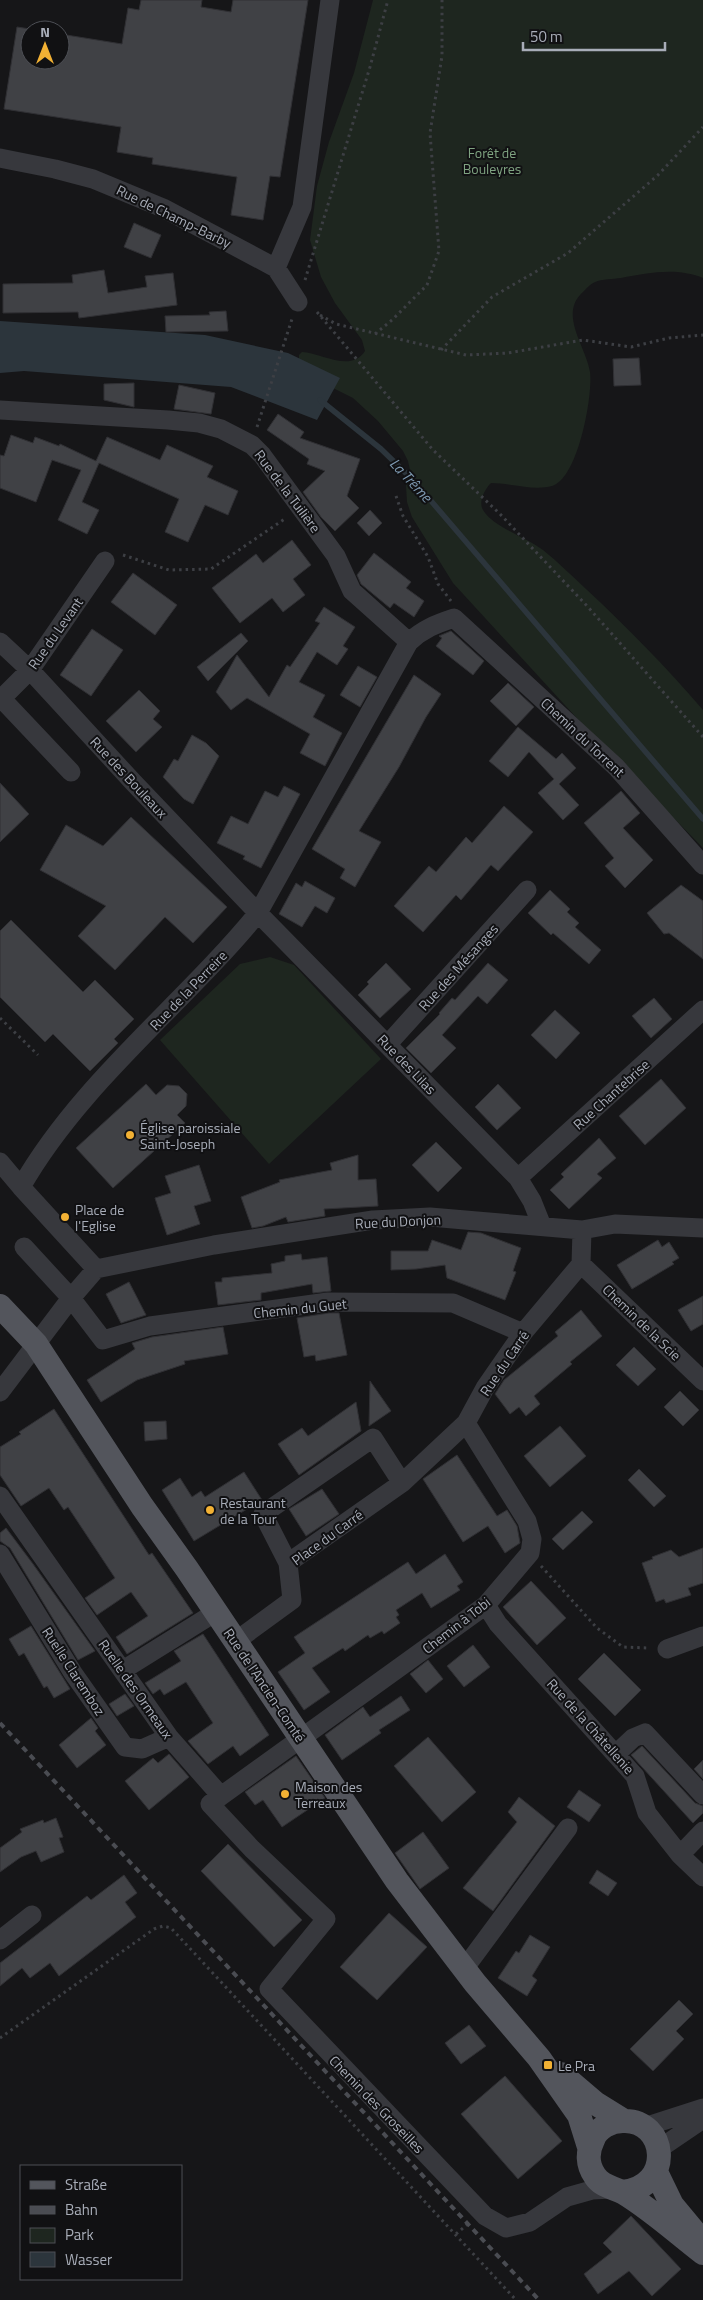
<svg xmlns="http://www.w3.org/2000/svg" width="703" height="2300" font-family="'Titillium Web',sans-serif">
<style>
.green{fill:#1e261f}
.water{fill:#2c353c}
.lines{fill:none;stroke-linecap:round;stroke-linejoin:round}
.stream{stroke:#2c353c;stroke-width:5.5}
.building{fill:#404145;stroke:#303034}
.path{stroke:#3d3f44;stroke-width:3;stroke-dasharray:2.5 4;stroke-linecap:butt}
.minor{stroke:#37383d;stroke-width:19}
.major{stroke:#53555c;stroke-width:24}
.rail{stroke:#4a4c52;stroke-width:4;stroke-dasharray:6 5;stroke-linecap:butt}
.poi-dot{fill:#f2b134;stroke:#111113;stroke-width:2}
.labels{text-anchor:middle;dominant-baseline:central;stroke-width:4;stroke-linejoin:round;paint-order:stroke}
.park-label{font-size:14px;fill:#7fa381;stroke:#111113}
.street-label{font-size:14px;fill:#a8adb8;stroke:#111113}
.poi-label{font-size:14px;fill:#a8adb8;stroke:#111113;text-anchor:start}
.water-label{font-size:15px;font-style:italic;fill:#7f9bb3;stroke:#111113}
</style>
<rect width="100%" height="100%" fill="#161618"/>
<path class="green" d="M373,0H703V278C676,267 648,273 621,278C613,279 602,279 595,282C590,284 586,289 583,292C558,314 586,346 590,372C593,396 578,479 552,486C533,491 510,483 491,483C485,489 478,501 483,510C493,527 528,538 543,550C558,562 572,576 586,589C627,627 666,667 703,710V848L585,727L453,583L412,517L407,502L406,486L410,470L408,461L403,451L378,421L353,398L315,379L299,363V355L302,352C322,353 351,373 365,351L362,340L335,303L321,277L310,240L317,186L329,142L354,73Z
M270,957L294,965L381,1059L269,1164L160,1040L240,964Z"/>
<path class="water" d="M0,321L205,335L288,353L340,378L317,420L231,387L24,371L0,373Z"/>
<g class="lines">
<path class="stream" d="M320,400L381,449L414,481L703,819"/>
</g>
<path class="building" d="M141,0H202L201,7L231,12L233,0H308L280,177L270,176L263,220L231,215L237,177L152,164L153,158L117,152L121,127L4,109L17,27L30,29V60H60V34L122,44L128,8L139,10Z
M134,223L161,235L151,258L124,247Z
M104,270L108,293L147,287L145,276L173,273L177,305L79,318L78,312L3,313V284L73,283L72,275Z
M226,311L228,331L166,332L165,316L210,315L209,312Z
M639,358L641,385L614,386L613,359Z
M134,383V407L104,400V384Z
M179,385L215,393L211,414L174,409Z
M278,414L304,432L300,438L360,459L347,496L359,508L335,531L321,517L303,492L325,471L307,464L309,459L267,430Z
M11,435L33,443L35,437L59,446L60,444L96,461L107,437L160,460L167,445L213,466L207,477L238,491L228,515L205,505L188,542L165,532L179,499L99,463L82,502L99,510L87,534L58,520L81,470L52,460L36,502L0,488V455L4,456Z
M370,510L382,523L369,536L357,523Z
M292,540L311,565L293,579L305,595L283,612L272,598L240,623L212,588L256,554L263,563Z
M374,553L411,582L406,588L424,601L414,617L394,603L390,608L361,584L357,575Z
M133,573L177,605L155,635L111,602Z
M324,607L355,627L343,646L348,649L337,665L317,652L299,682L325,695L313,717L342,733L325,766L300,753L310,734L247,698L231,710L216,692L237,655L269,697L287,665L290,667L320,623L315,621Z
M92,629L123,650L91,696L60,675Z
M451,631L484,661L473,675L436,646L442,638L439,636Z
M241,633L248,641L208,681L197,667Z
M358,666L377,677L360,707L340,695Z
M414,675L441,694L426,717L399,767L359,831L381,842L355,887L340,878L345,869L312,849Z
M508,683L534,707L516,726L490,701Z
M139,690L160,711L153,719L162,727L136,752L106,721Z
M518,727L556,759L562,753L576,768L559,784L579,805L563,820L538,793L554,779L529,752L508,777L489,761Z
M192,735L206,743L219,756L193,804L184,799L163,777L174,759L178,761Z
M0,783L29,814L0,842Z
M284,786L300,794L261,868L243,859L245,856L217,843L231,816L248,824L265,791L278,797Z
M621,791L640,813L623,828L653,860L625,888L605,866L614,858L584,823Z
M504,806L533,832L498,871L491,865L461,900L456,895L423,932L394,906L429,866L436,872L466,837L472,843Z
M131,817L227,907L193,943L165,917L115,970L78,936L106,906L40,870L66,825L103,846Z
M305,881L335,898L327,913L315,906L302,927L279,914L296,883L302,887Z
M681,885L703,901V959L669,933L664,934L647,913Z
M550,890L570,909L567,912L579,923L575,927L601,950L589,964L553,933L551,935L528,913Z
M11,920L83,992L95,980L134,1019L114,1039L118,1043L90,1071L53,1034L45,1042L0,997V931Z
M386,963L411,989L380,1018L358,995L369,984L367,982Z
M488,963L508,980L487,1004L478,996L442,1035L456,1048L431,1073L406,1048L440,1014L439,1013L452,998L455,1000Z
M654,998L672,1019L651,1038L632,1016Z
M555,1010L580,1033L556,1059L531,1035Z
M661,1079L686,1108L645,1145L619,1116Z
M146,1084L156,1095L167,1085L179,1086L187,1094L186,1106L177,1115L185,1123L113,1188L76,1148Z
M498,1084L521,1108L497,1130L475,1107Z
M599,1138L616,1158L597,1174L602,1178L569,1209L550,1190L564,1177L561,1174Z
M436,1142L462,1168L438,1192L412,1165Z
M358,1155V1180L376,1179L378,1206L324,1209L325,1216L288,1222L286,1217L263,1226L252,1228L241,1197L280,1182L279,1180L332,1170L330,1163Z
M199,1165L211,1201L194,1206L200,1224L167,1235L155,1198L171,1193L165,1176Z
M468,1232L481,1233L521,1248L513,1271L516,1272L505,1300L447,1278L445,1265L416,1269L391,1270V1251H428L432,1240L461,1250Z
M658,1240L662,1247L669,1242L679,1258L672,1262L674,1264L632,1289L617,1265Z
M301,1254L302,1260L327,1257L331,1291L313,1293L312,1284L261,1293V1300L218,1305L215,1282H222V1278L272,1273L271,1264L285,1261V1256Z
M129,1282L146,1315L121,1323L106,1294Z
M703,1296V1324L691,1331L678,1310Z
M581,1310L602,1336L570,1362L572,1364L534,1396L540,1404L526,1416L519,1407L510,1414L495,1394L504,1380L558,1336L555,1332Z
M329,1313H339L347,1355L316,1361L315,1355L304,1357L297,1318Z
M223,1327L228,1354L184,1361L185,1364L137,1380L101,1402L87,1380L135,1349L132,1343L152,1337Z
M634,1347L656,1369L638,1386L616,1365Z
M370,1381L391,1411L369,1426Z
M680,1391L699,1410L683,1426L664,1407Z
M356,1402L361,1431L299,1475L278,1444L302,1428L308,1436Z
M54,1409L149,1555L152,1553L193,1613L127,1654L116,1637L148,1616L131,1592L97,1615L85,1598L115,1578L68,1507L64,1510L49,1488L21,1506L0,1475V1447L21,1434L19,1432Z
M166,1421L167,1439L145,1441L144,1422Z
M560,1426L586,1456L550,1487L524,1456Z
M457,1455L497,1516L507,1510L517,1526L520,1543L505,1553L488,1526L463,1542L423,1479Z
M639,1469L666,1496L654,1507L628,1480Z
M244,1472L262,1500L194,1541L162,1490L180,1478L192,1497L201,1491L205,1497Z
M322,1489L339,1514L306,1536L289,1509Z
M582,1511L593,1522L563,1550L552,1539Z
M6,1528L33,1564L95,1651L78,1660L10,1548L0,1541V1533Z
M703,1548V1583L688,1588L691,1595L666,1603L664,1599L656,1602L642,1563L653,1559L652,1557L671,1550L679,1557Z
M445,1554L463,1582L457,1586L460,1590L431,1608L422,1593L396,1610L399,1615L396,1617L400,1623L384,1634L382,1631L370,1638L368,1635L345,1651L343,1648L312,1668L330,1692L304,1710L278,1672L305,1653L294,1637L408,1562L416,1574Z
M531,1581L566,1618L537,1645L503,1607Z
M31,1626L70,1689L54,1698L47,1686L44,1688L24,1653L19,1656L9,1639Z
M203,1634L269,1735L240,1756L233,1746L208,1764L188,1741L213,1723L186,1682L164,1695L160,1689L153,1694L145,1683L181,1661L174,1651Z
M473,1645L490,1667L464,1687L447,1666Z
M604,1653L641,1690L615,1716L578,1679Z
M428,1660L443,1679L426,1693L410,1674Z
M125,1694L134,1706L117,1716L109,1704Z
M401,1696L410,1710L379,1730L381,1733L342,1760L325,1735L363,1707L370,1717Z
M91,1718L98,1728L95,1731L106,1745L77,1768L59,1745Z
M428,1737L476,1792L442,1822L394,1766Z
M642,1746L695,1803L703,1806V1813L693,1823L631,1755Z
M169,1754L189,1777L149,1810L125,1781L153,1758L158,1763Z
M296,1756L325,1798L282,1827L263,1800L255,1805L245,1792Z
M703,1760V1779L694,1769Z
M579,1790L601,1805L589,1822L567,1807Z
M519,1797L555,1826L493,1911L463,1888L517,1822L508,1812Z
M56,1818L63,1837L59,1838L64,1852L41,1862L36,1851L21,1857L0,1872V1848L22,1832L20,1829L43,1820L44,1823Z
M423,1832L449,1868L420,1889L395,1853Z
M228,1844L302,1920L274,1947L201,1871Z
M597,1870L617,1883L608,1896L589,1883Z
M124,1875L137,1893L125,1902L136,1917L59,1976L50,1963L30,1978L22,1968L0,1986V1963L87,1896L91,1900Z
M389,1913L427,1947L377,2000L340,1967Z
M530,1935L550,1947L532,1976L537,1980L527,1996L498,1978L516,1951L519,1953Z
M679,2000L693,2014L676,2031L684,2039L653,2071L630,2049Z
M469,2025L486,2046L461,2064L445,2043Z
M505,2076L562,2141L518,2179L461,2114Z
M631,2216L681,2269L652,2296L629,2271L598,2294L584,2274L612,2252L603,2243Z"/>
<g class="lines">
<path class="path" d="M305,280L370,67L388,0
M317,312L433,450L500,514L588,607L703,737
M320,315L336,324L466,355L508,353L583,340L631,347L669,338L703,335
M375,334L392,320L427,285L439,251L430,133L442,56V0
M441,350L492,297L568,253L658,175L703,127
M257,427L292,319
M396,496L403,516L428,557L438,584L451,601
M123,555L169,570L211,569L286,518
M0,1018L38,1055
M541,1566L597,1628L623,1647L649,1648
M0,2038L154,1929L163,1926L171,1928L516,2300
M456,2234L469,2223"/>
<path class="minor" d="M0,158L55,169L93,179L163,208L276,268L298,302
M276,268L302,207L330,0
M0,410L168,420L199,423L221,429L252,445L262,455L336,556L352,591L409,642
M0,642L30,670L133,782L258,913L518,1178L532,1201L542,1226
M2,699L71,772
M0,700L30,670L105,561
M388,1044L527,890
M0,1162L21,1187
M518,1178L703,1010
M24,1247L71,1298L103,1340L150,1326L328,1302L453,1303L523,1333
M581,1264L703,1381
M96,1269L214,1245L373,1220L430,1217L582,1230L615,1224L703,1228
M0,1392L71,1298L96,1269L21,1187C81,1082 182,1006 258,913L409,642C423,629 436,624 454,618L616,767L703,865
M0,1496L169,1737L221,1796L486,1605L530,1553L532,1539L527,1521L466,1423
M0,1554L73,1673L125,1747L142,1749L169,1737
M288,1563L263,1514L373,1438L402,1483
M486,1605L498,1624L635,1776L647,1813L680,1855L703,1877
M236,1641L292,1600L288,1563L402,1483L466,1423L485,1388L523,1333L581,1264L582,1230
M667,1649L703,1636
M123,1670L216,1612
M616,1754L633,1738L645,1733L703,1795
M221,1796L210,1804L252,1849L326,1919L269,1989L485,2216L506,2228L530,2222L567,2197L592,2190L611,2189
M680,1855L703,1831
M0,1940L32,1915
M464,1969L568,1828
M644,2127L703,2108
M659,2149L703,2119"/>
<path class="major" d="M0,1306L36,1344L142,1506L187,1569L397,1881L475,1983L539,2058L579,2115L589,2147
M561,2074L595,2103L624,2121
M656,2172L672,2205L697,2235
M622,2192C675,2187 667,2119 623,2121C611,2121 597,2128 593,2140C587,2152 587,2165 595,2176C602,2187 613,2187 624,2193C652,2210 677,2233 703,2253"/>
<path class="rail" d="M0,1723L539,2300"/>
</g>
<g class="poi-dot">
<circle cx="130" cy="1135" r="5"/>
<circle cx="65" cy="1217" r="5"/>
<circle cx="210" cy="1510" r="5"/>
<circle cx="285" cy="1794" r="5"/>
<rect x="543" y="2060" width="10" height="10" rx="2.5"/>
</g>
<g class="labels">
<g class="park-label">
<text x="492" y="152">Forêt de<tspan x="492" dy="16">Bouleyres</tspan></text>
</g>
<g class="street-label">
<text transform="translate(174 216) rotate(26)">Rue de Champ-Barby</text>
<text transform="translate(288 491) rotate(53)">Rue de la Tuilière</text>
<text transform="translate(55 633) rotate(-55)">Rue du Levant</text>
<text transform="translate(583 737) rotate(43)">Chemin du Torrent</text>
<text transform="translate(129 777) rotate(47)">Rue des Bouleaux</text>
<text transform="translate(458 967) rotate(-48)">Rue des Mésanges</text>
<text transform="translate(188 990) rotate(-46)">Rue de la Perreire</text>
<text transform="translate(407 1064) rotate(46)">Rue des Lilas</text>
<text transform="translate(611 1094) rotate(-42)">Rue Chantebrise</text>
<text transform="translate(398 1221) rotate(-3)">Rue du Donjon</text>
<text transform="translate(300 1308) rotate(-6)">Chemin du Guet</text>
<text transform="translate(642 1322) rotate(44)">Chemin de la Scie</text>
<text transform="translate(504 1363) rotate(-56)">Rue du Carré</text>
<text transform="translate(327 1537) rotate(-36)">Place du Carré</text>
<text transform="translate(456 1625) rotate(-38)">Chemin à Tobi</text>
<text transform="translate(74 1671) rotate(57)">Ruelle Claremboz</text>
<text transform="translate(265 1685) rotate(56)">Rue de l'Ancien-Comté</text>
<text transform="translate(136 1689) rotate(55)">Ruelle des Ormeaux</text>
<text transform="translate(591 1726) rotate(48)">Rue de la Châtellenie</text>
<text transform="translate(377 2104) rotate(46)">Chemin des Groseilles</text>
</g>
<g class="poi-label">
<text x="140" y="1127">Église paroissiale<tspan x="140" dy="16">Saint-Joseph</tspan></text>
<text x="75" y="1209">Place de<tspan x="75" dy="16">l'Eglise</tspan></text>
<text x="220" y="1502">Restaurant<tspan x="220" dy="16">de la Tour</tspan></text>
<text x="295" y="1786">Maison des<tspan x="295" dy="16">Terreaux</tspan></text>
<text x="558" y="2065">Le Pra</text>
</g>
<g class="water-label">
<text transform="translate(411 480) rotate(47)">La Trême</text>
</g>
</g>
<rect x="20" y="2165" width="162" height="115" fill="#111113" stroke="#4d4f55"/>
<rect x="30" y="2181" width="25" height="8" fill="#53555c" stroke="#4d4f55"/>
<text x="65" y="2190" font-size="15" fill="#a8adb8">Straße</text>
<rect x="30" y="2206" width="25" height="8" fill="#4a4c52" stroke="#4d4f55"/>
<text x="65" y="2215" font-size="15" fill="#a8adb8">Bahn</text>
<rect x="30" y="2228" width="25" height="15" fill="#1e261f" stroke="#4d4f55"/>
<text x="65" y="2240" font-size="15" fill="#a8adb8">Park</text>
<rect x="30" y="2252" width="25" height="15" fill="#2c353c" stroke="#4d4f55"/>
<text x="65" y="2265" font-size="15" fill="#a8adb8">Wasser</text>
<g transform="translate(45 45)"><circle r="24" fill="#111113" stroke="#4d4f55"/>
<path d="M0-4L9 19L0 12L-9 19Z" fill="#f2b134"/>
<text y="-8" font-size="14" font-weight="bold" text-anchor="middle" fill="#a8adb8">N</text>
</g>
<path d="M523 42v8h142v-8" fill="none" stroke="#a8adb8" stroke-width="2.5"/>
<text x="530" y="42" font-size="15" fill="#a8adb8" stroke="#111113" stroke-width="4" paint-order="stroke">50 m</text>
</svg>
